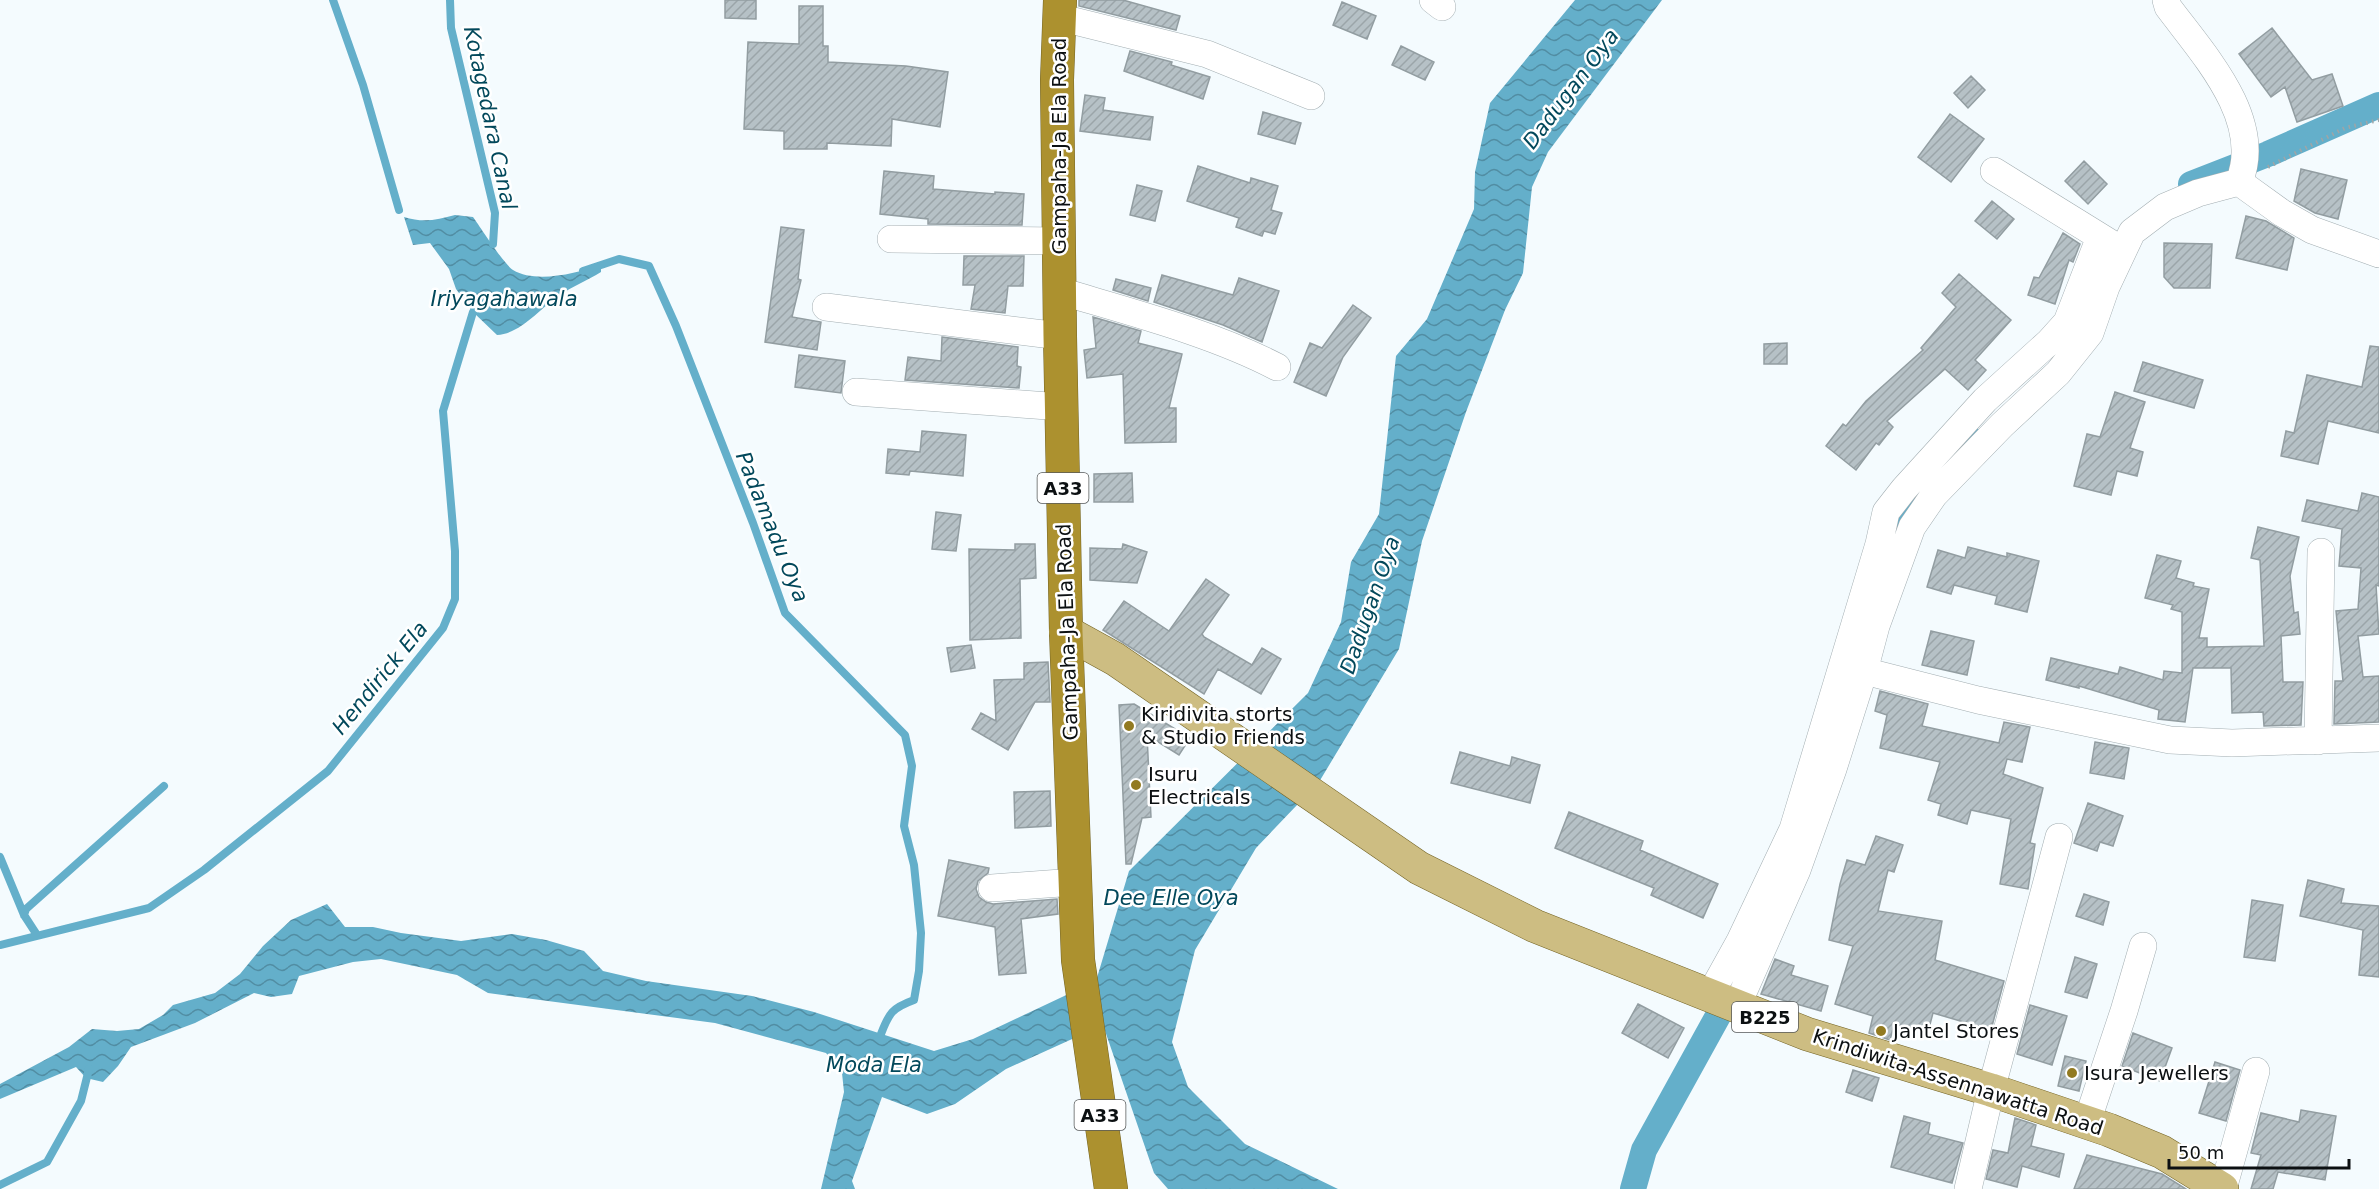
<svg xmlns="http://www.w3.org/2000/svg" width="2379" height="1189" font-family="'DejaVu Sans',sans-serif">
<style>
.water{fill:url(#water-waves)}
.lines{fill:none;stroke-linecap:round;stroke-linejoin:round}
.stream{stroke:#64afca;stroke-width:8}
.canal{stroke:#64afca;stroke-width:26}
.building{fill:url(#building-hatch);stroke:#929da1;stroke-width:1.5}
.minor-casing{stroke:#a3aeb2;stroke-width:28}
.major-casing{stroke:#746425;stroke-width:34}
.highway-casing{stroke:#746425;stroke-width:34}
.path{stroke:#9fa5a7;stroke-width:4;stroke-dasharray:1.5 4.5;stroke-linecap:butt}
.minor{stroke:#fff;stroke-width:27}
.major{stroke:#cdbd82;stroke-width:33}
.highway{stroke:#ac912f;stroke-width:33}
.poi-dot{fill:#927a21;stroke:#fff;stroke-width:2}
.labels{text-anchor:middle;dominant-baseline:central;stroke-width:5;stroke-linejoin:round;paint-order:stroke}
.shield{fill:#fff;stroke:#555859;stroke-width:1.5}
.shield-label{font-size:18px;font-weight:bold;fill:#0c1012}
.street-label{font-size:20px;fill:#0c1012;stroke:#fff}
.poi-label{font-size:20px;fill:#0c1012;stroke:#fff;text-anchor:start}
.water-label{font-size:21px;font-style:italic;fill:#02485b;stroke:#fff}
</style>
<defs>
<pattern id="water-waves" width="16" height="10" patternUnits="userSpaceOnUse" patternTransform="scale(1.5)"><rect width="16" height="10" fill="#64afca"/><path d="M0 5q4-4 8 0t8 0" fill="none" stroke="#518da3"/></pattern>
<pattern id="building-hatch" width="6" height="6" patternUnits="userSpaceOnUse" patternTransform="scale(1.5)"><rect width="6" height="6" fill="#b6c1c6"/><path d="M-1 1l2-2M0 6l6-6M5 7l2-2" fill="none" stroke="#9ba5a9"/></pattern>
</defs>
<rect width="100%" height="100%" fill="#f4fbfe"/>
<path class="water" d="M1575,0H1662L1548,152L1532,187L1523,273L1505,310L1466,412L1422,541L1399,649L1319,782L1256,848L1195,950L1172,1042L1188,1087L1245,1144L1338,1189H1168L1154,1173L1103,1025L1006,1069L955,1104L927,1114L882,1097L852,1181L855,1189H821L844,1092L842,1073L826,1053L715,1023L488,993L457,975L381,959L353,962L299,976L292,994L271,997L254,993L195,1023L131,1047L118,1066L103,1082L86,1078L76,1067L0,1099V1084L69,1047L92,1029L117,1031L139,1029L163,1015L173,1005L215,993L240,974L263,946L291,920L327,904L345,927H373L401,933L461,941L512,934L546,940L584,951L603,971L646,981L752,996L814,1012L934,1051L973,1039L1096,981L1129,871L1308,693L1341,622L1351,562L1379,514L1396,356L1427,319L1474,209L1475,172L1490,103Z
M455,215L473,217C481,228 503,263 513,270C536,284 577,273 601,265V272C588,280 573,286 560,295C539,309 522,333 497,335L473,312L456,289L449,269L430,243L413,245L404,217C423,223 437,220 455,215Z"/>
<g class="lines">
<path class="stream" d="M333,0L363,85L399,210
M450,0L451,28L495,213L493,244
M583,271L619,259L649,266L676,326L753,523L785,613L905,735L912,766L904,826L914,865L921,933L919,971L914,1000C892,1008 889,1013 881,1034
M0,857L24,915L37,935
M24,915L26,909L164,786
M0,945L149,908L204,870L328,771L443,628L455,599V551L443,411L473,312
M0,1185L47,1162L81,1101L89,1069"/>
<path class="canal" d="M2191,184L2268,154L2379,105
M1894,540L1909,507L1968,437
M1633,1189L1644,1150L1718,1016L1732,985"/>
</g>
<path class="building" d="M725,0H756V19L725,18Z
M1079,0H1123L1180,16L1176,30L1079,6Z
M1342,2L1376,16L1367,39L1333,25Z
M799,6H823V46H828V62L906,66L948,72L940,127L892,119L891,146L827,143V149H784V131L744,129L748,42L799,44Z
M2272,28L2312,80L2332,74L2343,106L2297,122L2285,87L2271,97L2239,54Z
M1401,46L1434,62L1425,80L1392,65Z
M1130,51L1172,62L1171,65L1210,77L1203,99L1124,71Z
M1971,76L1985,90L1968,108L1954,93Z
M1085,95L1105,98L1103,110L1153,117L1150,140L1080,131Z
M1263,112L1301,123L1295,144L1258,134Z
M1950,114L1984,139L1951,182L1918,157Z
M2084,161L2107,184L2088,204L2065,181Z
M1198,166L1250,183L1251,178L1278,186L1271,210L1282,213L1275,234L1264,231L1262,236L1236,227L1239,218L1187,201Z
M2301,169L2347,180L2338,219L2315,213L2294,201Z
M884,171L934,176L933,189L995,194V192L1024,194L1022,225L928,224V219L880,214Z
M1137,185L1162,191L1155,221L1130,215Z
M1992,201L2014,219L1997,239L1975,221Z
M2246,216L2266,221L2294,238L2287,270L2236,258Z
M781,227L804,230L798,279L801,280L792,317L821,322L817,350L765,342Z
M2063,233L2080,244L2073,262L2069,260L2055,304L2028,295L2034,277L2039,278Z
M2164,243L2212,244L2210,288H2174L2164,277Z
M964,256H1024L1023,286H1008L1005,313L971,309L975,285H963Z
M1959,274L2011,320L1975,360L1986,370L1968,390L1945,369L1887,421L1893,427L1879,445L1876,443L1856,470L1826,446L1843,424L1846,426L1866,401L1923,350L1921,348L1956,307L1942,293Z
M1162,275L1233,295L1239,278L1279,291L1262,342L1223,325L1154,302Z
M1116,279L1151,288L1148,301L1113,290Z
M1353,305L1371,318L1343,357L1326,396L1294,382L1310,343L1322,348Z
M1093,317L1141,331L1138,343L1182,354L1169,408H1176V442L1125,443L1123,374L1087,378L1084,350L1096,348Z
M942,337L1018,347L1017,366L1021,367L1019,388L905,380L908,357L941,361Z
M1787,343V364H1764V344Z
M2370,346L2379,347V433L2328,421L2318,464L2281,456L2286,431L2294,433L2307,375L2362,387Z
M799,355L845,361L841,393L795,387Z
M2143,362L2203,380L2194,408L2134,391Z
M2115,392L2145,402L2130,448L2143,452L2137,476L2117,471L2111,495L2074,486L2087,434L2100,437Z
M922,431L966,435L963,476L910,471L909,475L886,473L888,449L920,452Z
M1132,473L1133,502H1094V474Z
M2362,493L2379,497V586L2376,585L2379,634L2358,636L2363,677L2379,676V722L2334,724L2335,681H2343L2336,611L2358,609L2361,568L2339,566L2342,529L2302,521L2307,500L2358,511Z
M936,512L961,515L956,551L932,549Z
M2258,527L2299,537L2290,576L2294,613L2298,612L2300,634L2281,636L2283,682H2303L2301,725L2264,726L2263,712L2232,713L2231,668H2193L2185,722L2158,719L2159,710L2079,686V688L2046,680L2051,658L2118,674L2120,667L2163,680L2164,671L2182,673V612L2171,609L2173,605L2145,598L2157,555L2181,561L2176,578L2194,583L2193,586L2209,589L2199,638H2207V647L2264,646L2260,560L2251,558Z
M1015,544H1035L1036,578L1020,579L1021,638L970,640L969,549L1015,550Z
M1123,544L1147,552L1137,583L1090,580V548L1122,549Z
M1968,547L2007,557V553L2039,561L2027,612L1995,604L1997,596L1954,585L1951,594L1927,587L1938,550L1965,558Z
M1206,579L1229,595L1202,634L1204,637L1252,665L1262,648L1281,659L1261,694L1218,669L1204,694L1103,630L1124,601L1169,631Z
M1931,631L1974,641L1967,675L1922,665Z
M971,645L975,668L951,672L947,648Z
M1048,662L1050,702H1035L1008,750L972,729L981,713L996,721L994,680L1024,679V663Z
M1880,691L1928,704L1922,726L1999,743L2004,722L2030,727L2022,762L2007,759L2003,774L2043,788L2030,843L2035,844L2028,889L2000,884L2011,819L1971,810L1967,824L1938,815L1941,804L1928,800L1940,762L1880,748L1887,715L1875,711Z
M1134,704L1190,738L1179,755L1147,735L1151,817L1142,818L1131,864H1126L1119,705Z
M2095,742L2129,748L2124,779L2090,773Z
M1460,752L1510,766L1512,757L1540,765L1530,803L1451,783Z
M1050,791L1051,826L1015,828L1014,792Z
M2088,803L2123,816L2113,846L2100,842L2097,851L2074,843Z
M1569,812L1643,841L1640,850L1718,884L1703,918L1651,895L1654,888L1555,848Z
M1876,836L1903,845L1894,872L1888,870L1878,911L1942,921L1935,960L2004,981L1991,1030L1933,1013L1928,1032L1894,1025L1890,1040L1869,1033L1873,1016L1835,1004L1853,946L1829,940L1840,884L1847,860L1865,865Z
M949,860L989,868L988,873L978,881L976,889L979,897L986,902L993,904L1057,899L1058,914L1021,919L1026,973L999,975L995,927L938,916Z
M2308,880L2344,889L2341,903L2379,906V977L2359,975L2363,930L2300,916Z
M2084,894L2109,902L2103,925L2076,916Z
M2252,900L2283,905L2275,961L2244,957Z
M2075,957L2097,964L2087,998L2065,992Z
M1775,959L1794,966L1791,975L1828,986L1821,1011L1761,994Z
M1638,1004L1684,1028L1668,1058L1622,1033Z
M2030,1005L2067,1016L2052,1065L2017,1054Z
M2133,1033L2172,1048L2160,1081L2122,1066Z
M2065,1056L2086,1061L2079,1091L2058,1086Z
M2215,1062L2240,1070L2226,1121L2199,1113Z
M1853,1070L1879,1078L1872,1101L1846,1092Z
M2301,1110L2336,1116L2325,1180L2278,1172L2273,1189H2251L2261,1155L2251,1153L2261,1113L2299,1122Z
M1904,1116L1930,1123L1928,1134L1963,1143L1952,1183L1891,1167Z
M2015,1118L2036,1125L2031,1146L2064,1154L2059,1177L2022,1166L2017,1187L1986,1179L1993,1150L2008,1153Z
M2087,1155L2162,1174L2186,1189H2074Z"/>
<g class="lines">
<g class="minor-casing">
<path id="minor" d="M1433,0L1442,7
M2166,0L2168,7C2203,54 2265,120 2239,182
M1058,17L1207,54L1311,96
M1994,171L2115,246
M891,239L1059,241
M1060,291C1130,312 1212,333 1277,367
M826,307L1060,336
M856,392L1062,407
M1864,671L1978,700L2170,740L2232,743L2379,738
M2318,741L2321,552
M992,888L1075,882
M1710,995L1740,941L1793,829L1879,544L1886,512L1904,489L1985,400L2049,342L2067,322L2100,237
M1737,1006L1797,870L1833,769L1864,671L1876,626L1912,527L1934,495L2002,425L2058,373L2090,333L2106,287L2132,232L2165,207L2198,193L2239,182L2282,213L2312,230L2379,254
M2087,1122L2124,1011L2143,946
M1968,1189L1991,1090L2059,837
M2223,1189L2256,1071"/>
</g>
<g class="major-casing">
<path id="major" d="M1066,632L1115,659L1419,868L1535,926L1807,1034L1991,1090L2109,1130L2162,1152L2222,1189"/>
</g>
<g class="highway-casing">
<path id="highway" d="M1060,0L1057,80L1060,336L1066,632L1078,960L1111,1189"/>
</g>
<path class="path" d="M2268,167L2345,128L2379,120"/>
<use href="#minor" class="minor"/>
<use href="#major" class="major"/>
<use href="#highway" class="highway"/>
</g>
<g class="poi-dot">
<circle cx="1129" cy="726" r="6"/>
<circle cx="1136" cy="785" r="6"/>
<circle cx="1881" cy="1031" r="6"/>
<circle cx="2072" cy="1073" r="6"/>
</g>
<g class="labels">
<g class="shield">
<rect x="1037.5" y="473" width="51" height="30" rx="4.5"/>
<rect x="1732" y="1002" width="66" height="30" rx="4.5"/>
<rect x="1074.5" y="1100" width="51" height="30" rx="4.5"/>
</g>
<g class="shield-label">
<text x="1063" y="488">A33</text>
<text x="1765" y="1017">B225</text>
<text x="1100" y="1115">A33</text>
</g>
<g class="street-label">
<text transform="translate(1059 146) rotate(-90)">Gampaha-Ja Ela Road</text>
<text transform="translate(1067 632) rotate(-92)">Gampaha-Ja Ela Road</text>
<text transform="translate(1958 1082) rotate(18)">Krindiwita-Assennawatta Road</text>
</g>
<g class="poi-label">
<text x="1141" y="714">Kiridivita storts<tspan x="1141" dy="23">&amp; Studio Friends</tspan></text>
<text x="1148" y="774">Isuru<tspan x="1148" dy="23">Electricals</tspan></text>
<text x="1893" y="1031">Jantel Stores</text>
<text x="2084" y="1073">Isura Jewellers</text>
</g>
<g class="water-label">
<text transform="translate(1571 89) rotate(-53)">Dadugan Oya</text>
<text transform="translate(490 118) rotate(78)">Kotagedara Canal</text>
<text x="504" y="299">Iriyagahawala</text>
<text transform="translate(772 527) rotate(68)">Padamadu Oya</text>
<text transform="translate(1370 605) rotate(-71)">Dadugan Oya</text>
<text transform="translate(380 678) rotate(-51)">Hendirick Ela</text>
<text x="1171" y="898">Dee Elle Oya</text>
<text x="874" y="1065">Moda Ela</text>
</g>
</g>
<path d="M2169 1159v9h180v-9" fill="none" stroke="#0c1012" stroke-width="3"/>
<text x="2178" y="1159" font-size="18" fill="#0c1012" stroke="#ffffff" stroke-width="4.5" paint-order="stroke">50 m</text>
</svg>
